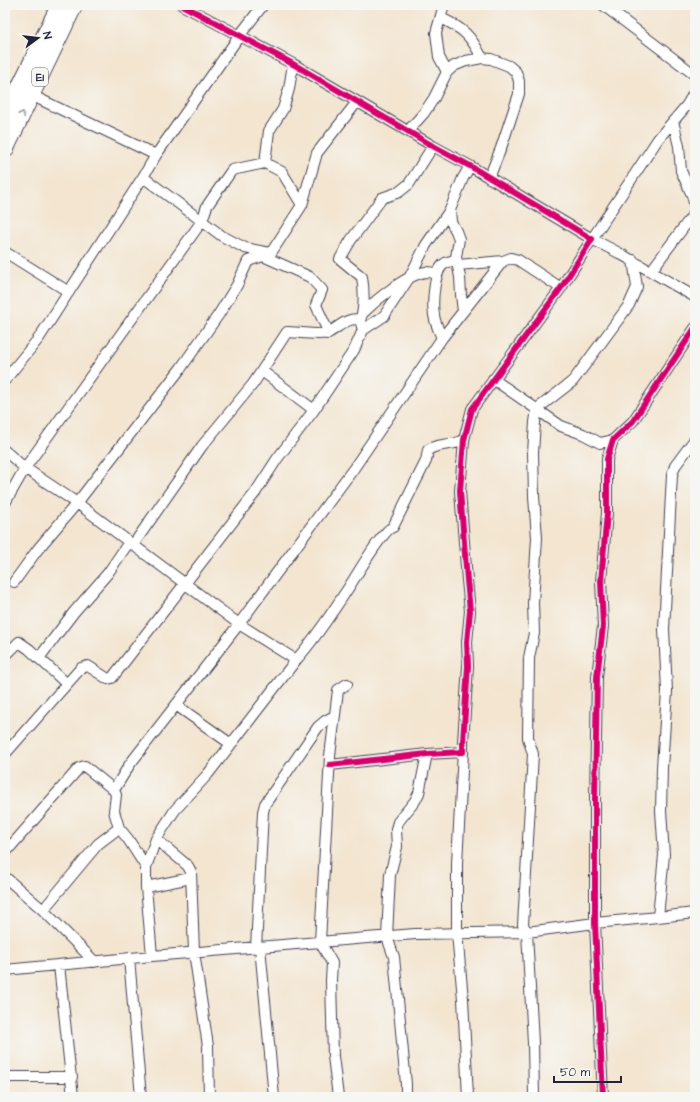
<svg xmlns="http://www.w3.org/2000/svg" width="700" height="1102" font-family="'Architects Daughter',sans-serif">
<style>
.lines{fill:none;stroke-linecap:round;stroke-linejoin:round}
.street-casing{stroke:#413f51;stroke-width:12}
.highway-casing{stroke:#413f51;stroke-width:19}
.street{stroke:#fff;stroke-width:10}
.highway{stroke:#fff;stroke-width:17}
.cycleway-casing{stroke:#f6f6f2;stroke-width:8}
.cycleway{stroke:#d6006c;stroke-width:6}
.oneway{stroke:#9c9ca7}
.labels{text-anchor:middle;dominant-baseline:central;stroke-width:4;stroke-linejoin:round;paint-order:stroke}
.shield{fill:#f6f6f2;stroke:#626272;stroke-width:1}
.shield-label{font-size:11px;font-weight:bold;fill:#22223b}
</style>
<rect width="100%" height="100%" fill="#f6f6f2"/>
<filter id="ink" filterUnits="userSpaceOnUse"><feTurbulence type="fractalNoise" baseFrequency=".025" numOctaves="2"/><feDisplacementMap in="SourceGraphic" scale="8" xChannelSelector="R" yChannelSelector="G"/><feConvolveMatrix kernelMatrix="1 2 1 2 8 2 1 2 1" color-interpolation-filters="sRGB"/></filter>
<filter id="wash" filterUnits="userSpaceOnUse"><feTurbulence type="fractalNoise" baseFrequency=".012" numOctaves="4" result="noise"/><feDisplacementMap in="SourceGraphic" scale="16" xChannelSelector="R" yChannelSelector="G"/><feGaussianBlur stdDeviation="0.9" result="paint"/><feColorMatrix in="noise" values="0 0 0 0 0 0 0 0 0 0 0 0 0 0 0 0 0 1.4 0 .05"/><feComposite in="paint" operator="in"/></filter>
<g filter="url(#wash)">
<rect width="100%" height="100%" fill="#f3e5d0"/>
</g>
<g filter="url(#ink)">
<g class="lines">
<g class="street-casing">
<path id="street" d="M182,5L293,64L433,146L470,166L592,239L561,288L472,409L464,440L460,491L467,580L470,611L467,642L468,666L463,742V752L427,754L330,765
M444,5L436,33L439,57L447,72
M603,5L695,75
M441,18C464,29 471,36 482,58
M293,64L289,89L283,109L269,131L265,163L282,172L302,205L271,253L263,256L310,277L322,290L316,305L326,327L327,334
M695,91L687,105L658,139L592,239L619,253L695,297
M31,95L156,155
M673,121L679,146L681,171L692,195L695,207
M408,131L424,113L434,98L447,72L454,66L466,61L482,58L491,59L509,66L516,72L519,81V94L501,148L489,178
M143,177L222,236L245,248L270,253
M302,205L317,153L357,102
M5,252L69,292
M458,265L503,261L511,258L518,260L561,288
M651,271L695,212
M463,311L461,295L460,277L456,257L459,239L456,231L451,222L450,210L463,178L470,166
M363,313C376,300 407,274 426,272C430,272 434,273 438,273
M363,330L384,316L409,278L426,245L450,210
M442,338C439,331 435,323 434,315C432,302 434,271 444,264C448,261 453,261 456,260
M262,371L314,410
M493,379L561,426L583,434L600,443L613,440
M5,380L39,338L143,177L156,155L240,35L263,5
M5,451L25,468L77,503L239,624L296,660C314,640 330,616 345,593C353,582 382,530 393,527L426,461L428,450C440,442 450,447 464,440
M5,503L25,468L202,221L207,206L232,170L265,163
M133,545L202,446L253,384L287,332C295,332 322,336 328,333C338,328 348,316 360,320C365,309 364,289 362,277L340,259L351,240L382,198L399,192L409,184L433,146
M14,582L38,549L77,503L181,368L219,314L237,285L248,261L263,256
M5,656L19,642L29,649L67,684
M39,658L74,612L108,573L129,542
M176,705L231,744
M463,752L457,863V933L463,999L468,1097
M5,754L81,668L88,666L108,679L112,678L255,493L277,459L314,410L354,350L363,330L360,320
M156,839L188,866L191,872L194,952L208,1046L209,1097
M5,853L79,768L85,766L87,768L114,790
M146,867L128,839L119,828L114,811L116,795L114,790L130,764L239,624L354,468L442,338L503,261
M5,877L43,910L95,962
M146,887L191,878
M43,910L98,844L119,828
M658,917L664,855L661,811L662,768L667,691L664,629L672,475L675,466L695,439
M260,947L274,1097
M256,948L263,812L265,804L318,727L325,721L334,716
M152,956L146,887V867L156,839L175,810L208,774L296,660
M129,958L141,1097
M59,965L73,1097
M5,970L152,956L415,934L527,932L595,923L658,917L695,913
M5,1077H72
M338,1097L333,1056L331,980L332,963L320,942L330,756L338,690L347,684
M406,1097V1084L394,957L387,937L390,875L397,847L396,829L398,822L415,801L419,793L427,754
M534,1097L533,1043L527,932L523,925L533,754L528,738L529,658L534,633L533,603L537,538L534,496L533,453L535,422L537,409L573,381L629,305L637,287L633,260
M603,1097L595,923V799L597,677L603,626L601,581L607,513V459L613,440L633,421L695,328"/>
</g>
<g class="highway-casing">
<path id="highway" d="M5,118L60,5
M5,149L74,5"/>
</g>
<use href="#street" class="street"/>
<use href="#highway" class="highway"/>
<g class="cycleway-casing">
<path id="cycleway" d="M182,5L293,64L433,146L470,166L592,239L561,288L472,409L464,440L460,491L467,580L470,611L467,642L468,666L463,742V752L427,754L330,765
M603,1097L595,923V799L597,677L603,626L601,581L607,513V459L613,440L633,421L695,328"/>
</g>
<use href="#cycleway" class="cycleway"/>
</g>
<defs><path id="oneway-chevron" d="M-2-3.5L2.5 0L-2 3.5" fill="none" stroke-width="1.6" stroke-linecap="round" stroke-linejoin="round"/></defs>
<use class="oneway" href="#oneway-chevron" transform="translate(22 114) rotate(-64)"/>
</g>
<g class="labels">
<rect class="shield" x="32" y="68" width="16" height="18" rx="3"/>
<g class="shield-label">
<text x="40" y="77">E1</text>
</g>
</g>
<rect width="700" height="1102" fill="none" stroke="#f6f6f2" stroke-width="20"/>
<g transform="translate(38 38) rotate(75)" stroke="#f6f6f2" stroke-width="3" paint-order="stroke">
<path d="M0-3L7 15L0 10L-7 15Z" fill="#22223b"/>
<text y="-6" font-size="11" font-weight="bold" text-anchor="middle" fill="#22223b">N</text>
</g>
<path d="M554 1076v6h67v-6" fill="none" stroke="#22223b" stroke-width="2"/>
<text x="560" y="1076" font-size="12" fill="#22223b" stroke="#f6f6f2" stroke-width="3" paint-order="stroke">50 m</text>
</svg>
